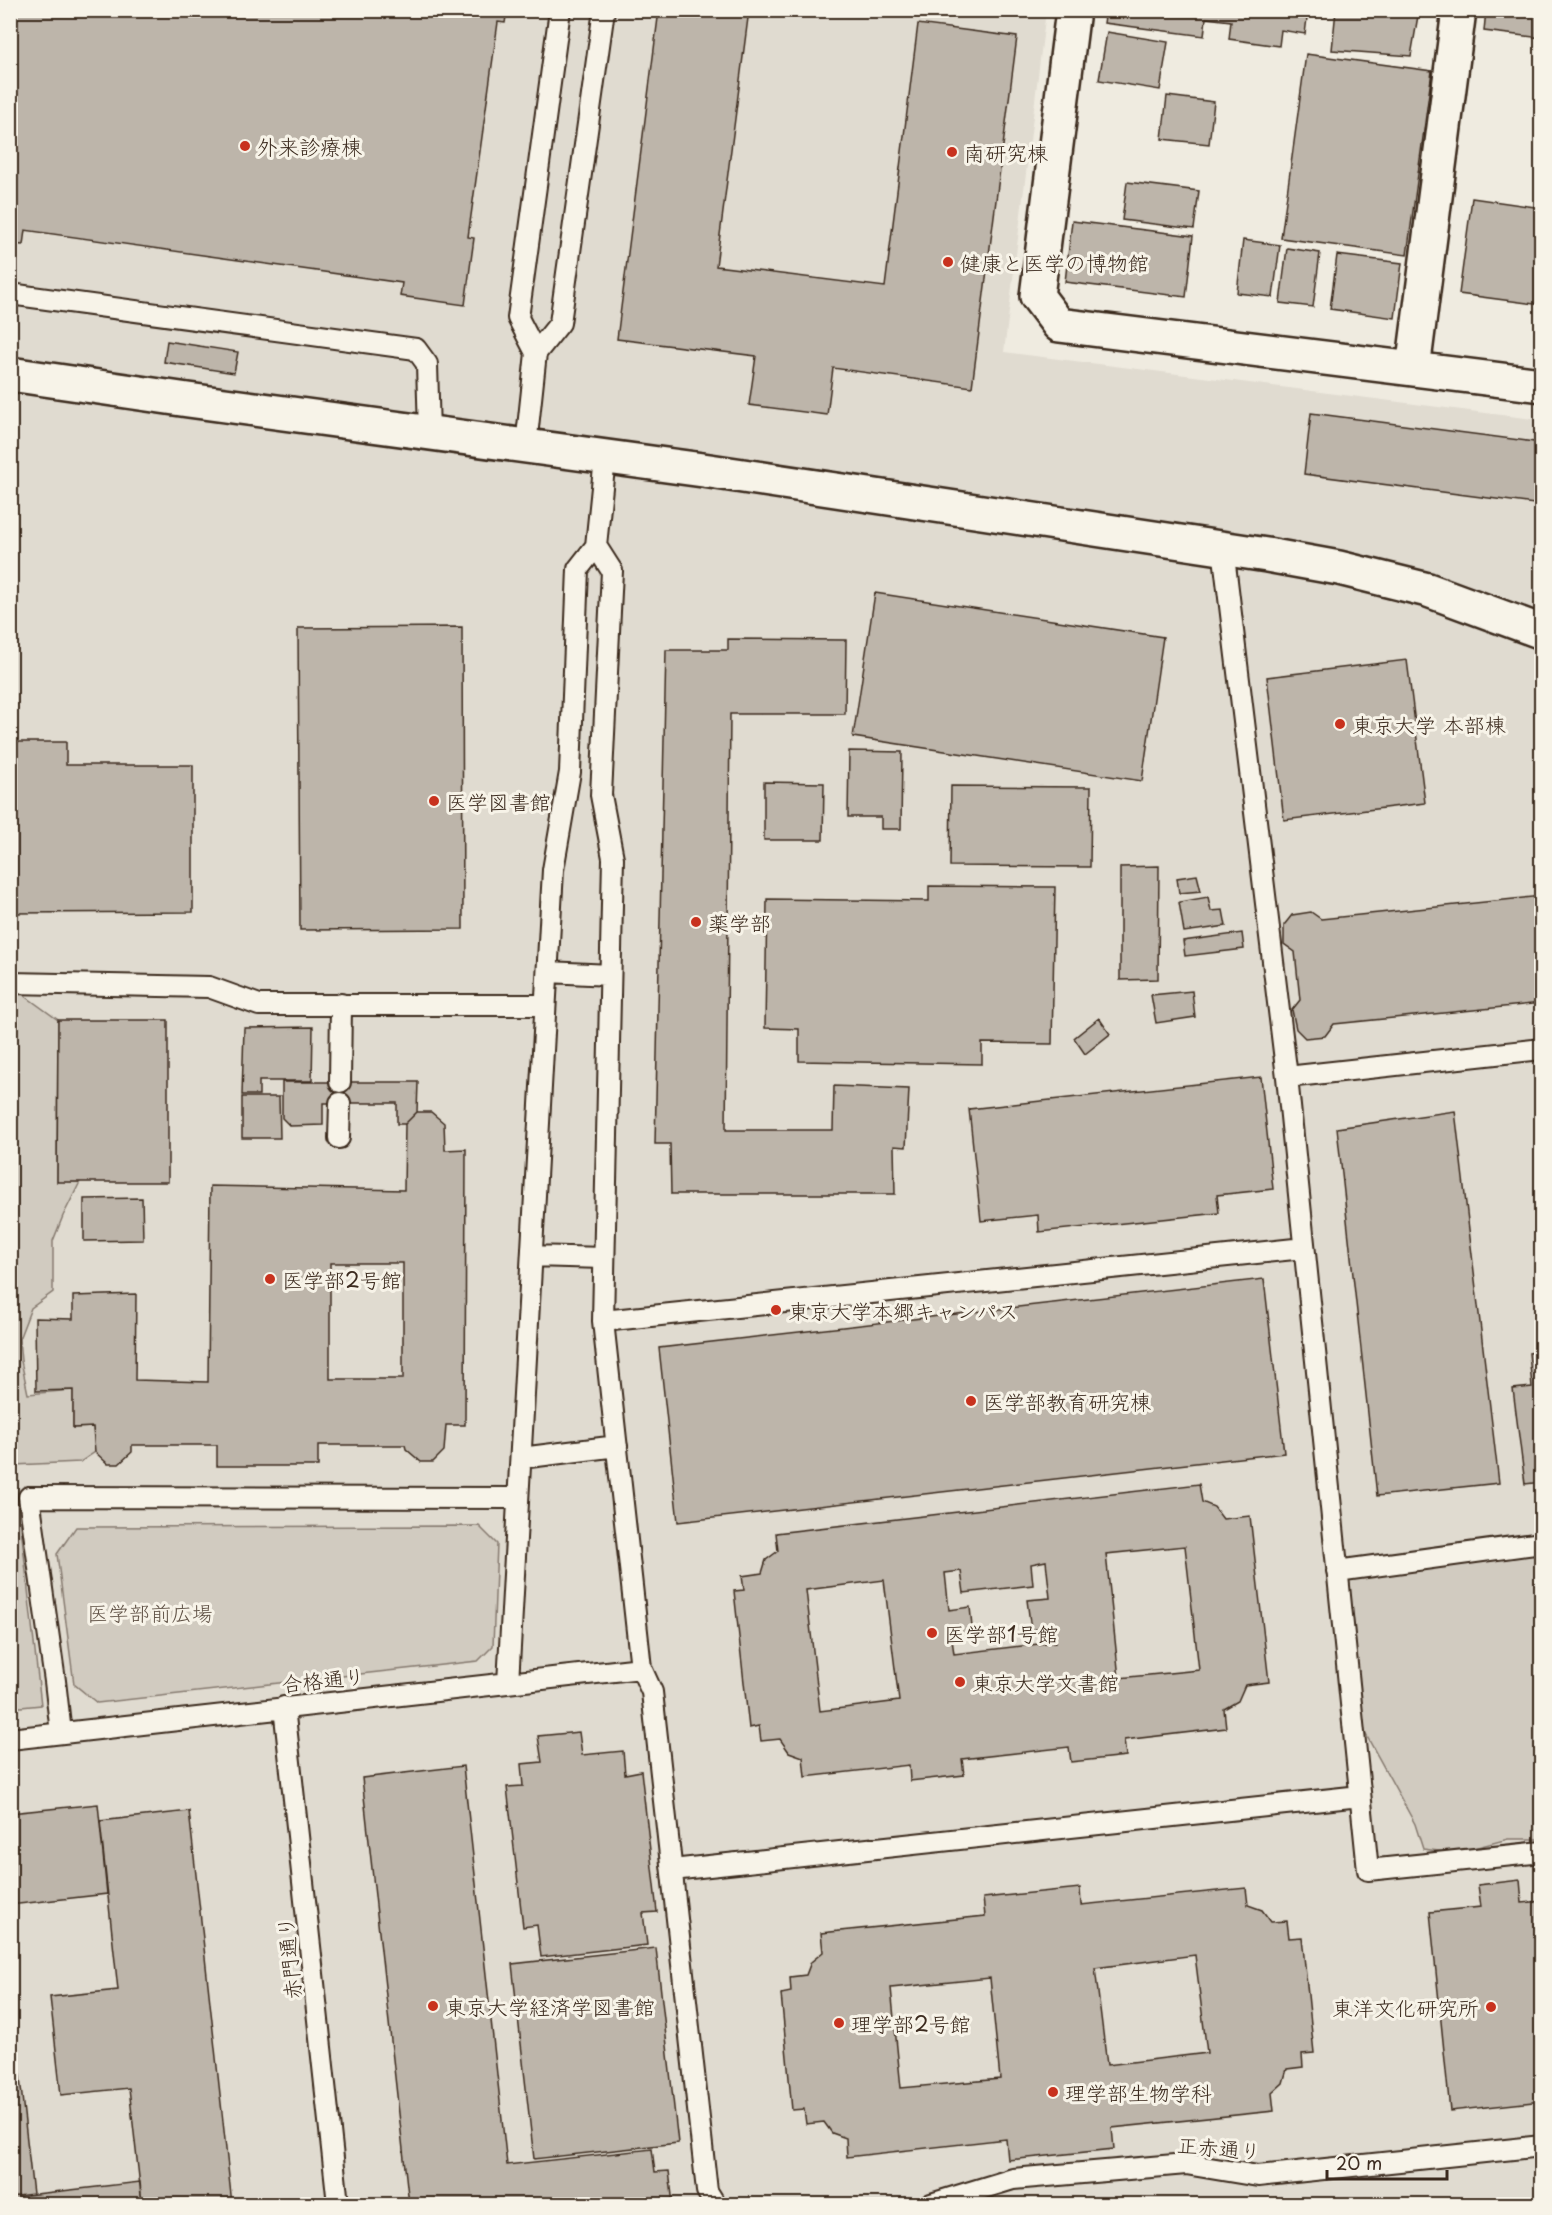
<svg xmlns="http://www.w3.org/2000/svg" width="1552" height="2215" font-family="'Playpen Sans','Klee One',sans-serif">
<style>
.built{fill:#e0dbd0}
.green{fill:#d1cbc0;stroke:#867a6f;stroke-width:1.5}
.building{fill:#bdb5aa;stroke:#3b2a1e;stroke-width:1.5;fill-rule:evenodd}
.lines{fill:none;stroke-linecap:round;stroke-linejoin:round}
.service-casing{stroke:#3b2a1e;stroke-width:24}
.minor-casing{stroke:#3b2a1e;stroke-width:38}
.service{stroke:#f7f3e8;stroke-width:20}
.minor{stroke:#f7f3e8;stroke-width:33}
.poi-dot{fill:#c8321e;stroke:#f7f3e8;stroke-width:2}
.labels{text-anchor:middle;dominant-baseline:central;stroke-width:6;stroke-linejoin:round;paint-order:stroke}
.poi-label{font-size:21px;fill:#3b2a1e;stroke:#f7f3e8;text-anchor:start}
.park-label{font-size:21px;fill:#605246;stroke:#f7f3e8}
.street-label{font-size:21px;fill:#3b2a1e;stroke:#f7f3e8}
</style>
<rect width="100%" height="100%" fill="#efebe0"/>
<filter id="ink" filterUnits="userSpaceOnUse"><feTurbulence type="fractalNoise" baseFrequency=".0167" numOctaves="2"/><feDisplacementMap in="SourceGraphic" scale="12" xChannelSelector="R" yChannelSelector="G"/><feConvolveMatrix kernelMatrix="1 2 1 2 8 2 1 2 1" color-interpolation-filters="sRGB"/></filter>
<g filter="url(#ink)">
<path class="built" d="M11,11H1046L1004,352L1541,420V2201L1461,2204H11Z"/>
<path class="green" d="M10,985L58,1020L57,1181L80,1182L63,1216L53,1241V1292L31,1308L19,1339L21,1361L28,1394L73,1390V1428L93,1427L95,1452L80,1462L14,1465L41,1705L11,1708Z
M479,1526L497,1544L493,1646L478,1661L97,1703L74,1684L57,1554L76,1527Z
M1541,1548L1542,1689L1539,1694L1542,1696L1541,1839H1508L1455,1853L1423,1849L1415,1824L1364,1731L1345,1577Z"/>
<path class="building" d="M10,10H507L505,23L498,22L468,237L474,238L465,305L400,296L402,283L25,230L23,245L10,244Z
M659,10H749L716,266L885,287L918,24L1017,37L972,387L833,368L827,415L749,405L756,356L617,339Z
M1106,10H1308L1305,34L1281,30L1279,46L1229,39L1231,21L1206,18L1204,36L1104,23Z
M1336,10H1419L1411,56L1332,50Z
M1486,10H1520L1542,13V38L1484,31Z
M1107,32L1168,42L1160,90L1099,80Z
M1306,54L1432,71L1407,255L1281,238Z
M1167,96L1214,102L1209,144L1162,139Z
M1127,182L1199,191L1194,229L1122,220Z
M1472,198L1542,208V305L1459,294Z
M1072,221L1193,236L1186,297L1065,282Z
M1243,240L1280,245L1273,297L1237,293Z
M1287,248L1320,253L1313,307L1280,303Z
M1337,255L1402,263L1395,318L1330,309Z
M167,341L238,352L234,373L164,362Z
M1311,413L1542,443V505L1304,474Z
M875,593L1163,637L1142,781L853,737Z
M462,627L463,929L300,930L298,628Z
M728,639L846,640L845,714H730L726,1130H833L834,1086L909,1089L906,1147L894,1146L895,1194H671L670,1144H655L666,650H728Z
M1407,660L1425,803L1284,820L1267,677Z
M10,742H66V765H193V912L10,913Z
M849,751L902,752L901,829H881V817H848Z
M764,782L824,783L823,840H764Z
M951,786L1091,787L1090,867L950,866Z
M1159,866L1158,979L1120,980V867Z
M1197,875L1201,891L1179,893L1177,878Z
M929,886L1055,887L1052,1044L982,1043V1064L799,1061V1029L765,1028L767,899L929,901Z
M1542,896V1003L1334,1024L1325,1036L1305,1038L1296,1029L1292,1010L1300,1000L1295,952L1284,944V925L1292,915L1311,912L1321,919Z
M1208,897L1211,911L1223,910L1226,926L1184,932L1179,902Z
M1242,933L1244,949L1185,956L1183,941Z
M1192,991L1195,1017L1156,1023L1151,995Z
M1099,1018L1110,1034L1085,1054L1074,1038Z
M58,1020H168V1182H57Z
M313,1027L312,1081H259V1095H242L244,1028Z
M1261,1077L1273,1189L1217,1195L1219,1213L1039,1232L1038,1215L981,1221L969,1109Z
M282,1082H418L417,1112L405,1124H397V1103H323V1125L290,1126L282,1118Z
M242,1097H279L280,1138H242Z
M1455,1111L1499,1483L1377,1496L1337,1128Z
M417,1112H431L444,1123L445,1150L466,1149L465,1425H446L444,1451L433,1462H421L406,1449L405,1445H318V1466H217V1445H132V1452L119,1464H108L95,1452L93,1427L73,1428V1390L36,1391L35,1318L73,1319V1296L136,1294L135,1380L208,1382L210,1186L404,1190L405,1124ZM330,1263H403V1379H330Z
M142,1198L143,1240L84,1241V1199Z
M1264,1279L1284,1453L678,1522L659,1348Z
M1542,1351V1482L1525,1484L1513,1389L1532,1387L1529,1353Z
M1199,1484L1202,1502L1214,1507L1223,1519L1250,1516L1269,1682L1245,1685L1238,1701L1224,1709L1226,1728L1124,1740L1126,1756L1071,1762L1069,1747L962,1759L964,1775L910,1781L909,1765L805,1777L803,1757L789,1752L780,1739L761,1741L759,1726L749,1728L734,1591L744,1590L742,1576L762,1573L766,1560L778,1551L776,1533ZM1185,1546L1199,1670L1119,1678L1106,1554ZM1046,1561L1050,1598L1027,1600L1031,1630L1053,1627L1055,1642L954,1654L952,1639L973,1637L970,1607L949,1610L945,1573L961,1571L964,1593L1033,1585L1031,1564ZM884,1580L899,1701L820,1711L806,1590Z
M579,1732L582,1755L623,1751L625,1774L641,1771L657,1912L643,1913L647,1945L541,1957L537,1925L523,1927L507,1787L523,1786L521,1764L542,1762L538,1736Z
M463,1766L507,2165L652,2149L655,2172L669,2171L673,2204H409L362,1778Z
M98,1804L107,1894L10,1905V1813Z
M189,1811L232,2204H142L129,2088L61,2095L50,1997L118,1990L100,1821Z
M1520,1880L1522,1903L1542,1901V2101L1450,2111L1430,1912L1481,1907L1478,1885Z
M1080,1888L1081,1905L1246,1888L1248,1905L1262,1910L1271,1922L1287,1921L1289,1938L1302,1937L1314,2053L1302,2054L1303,2067L1287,2069L1283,2083L1272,2093L1274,2111L1112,2128L1114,2149L1008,2160L1006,2139L847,2157L846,2138L832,2133L824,2122L806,2124L804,2109L792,2110L781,1994L791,1992L790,1977L806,1975L811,1962L823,1952L821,1933L985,1916L983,1898ZM1195,1955L1207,2053L1107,2065L1095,1968ZM990,1978L1000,2079L901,2088L891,1988Z
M656,1948L678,2143L534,2159L512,1964Z
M10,1989L33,2194L10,2197Z
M140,2182L142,2204H10V2197Z"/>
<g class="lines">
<g class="service-casing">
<path id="service" d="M10,294L416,349L427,364L429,433
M536,353L518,318L560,10
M526,446L536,353L560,323L604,10
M596,546L612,571L601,795L613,858L603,1321L641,1668L652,1692L707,2191L715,2204
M1223,548L1287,1077L1368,1870L1542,1852
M548,972L610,975
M10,983L209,987L259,1005H545
M1287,1077L1542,1049
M340,1082L341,1004
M339,1138L340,1103
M532,1256L604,1258
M603,1321L1304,1248
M521,1458L617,1446
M1337,1571L1542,1543
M508,1683L553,870L570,772L578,569L596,546L605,458
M284,1707L338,2204
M61,1733L55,1681L29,1497L518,1498
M10,1739L641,1668
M672,1870L1360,1796
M931,2204L1013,2179L1186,2164L1258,2176L1542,2146"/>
</g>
<g class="minor-casing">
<path id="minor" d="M1073,10L1037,296L1059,325L1542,385
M1413,369L1459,10
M10,374L188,400L703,470L1267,555L1339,568L1428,590L1542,632"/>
</g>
<use href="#service" class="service"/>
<use href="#minor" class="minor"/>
</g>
</g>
<g class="poi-dot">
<circle cx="245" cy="146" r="6"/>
<circle cx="952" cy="152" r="6"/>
<circle cx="948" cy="262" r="6"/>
<circle cx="1340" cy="724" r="6"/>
<circle cx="434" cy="801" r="6"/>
<circle cx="696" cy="922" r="6"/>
<circle cx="270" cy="1279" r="6"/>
<circle cx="776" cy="1310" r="6"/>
<circle cx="971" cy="1401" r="6"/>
<circle cx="932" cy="1633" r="6"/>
<circle cx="960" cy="1682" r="6"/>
<circle cx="433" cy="2006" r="6"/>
<circle cx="1491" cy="2007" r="6"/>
<circle cx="839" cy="2023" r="6"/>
<circle cx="1053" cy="2092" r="6"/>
</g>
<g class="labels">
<g class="poi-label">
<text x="257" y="146">外来診療棟</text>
<text x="964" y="152">南研究棟</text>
<text x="960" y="262">健康と医学の博物館</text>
<text x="1352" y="724">東京大学 本部棟</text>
<text x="446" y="801">医学図書館</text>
<text x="708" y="922">薬学部</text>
<text x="282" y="1279">医学部2号館</text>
<text x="788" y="1310">東京大学本郷キャンパス</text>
<text x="983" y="1401">医学部教育研究棟</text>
<text x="944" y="1633">医学部1号館</text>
<text x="972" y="1682">東京大学文書館</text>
<text x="445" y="2006">東京大学経済学図書館</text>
<text x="1479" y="2007" text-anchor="end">東洋文化研究所</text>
<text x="851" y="2023">理学部2号館</text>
<text x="1065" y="2092">理学部生物学科</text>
</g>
<g class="park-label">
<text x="150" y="1612">医学部前広場</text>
</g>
<g class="street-label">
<text transform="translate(323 1679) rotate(-6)">合格通り</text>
<text transform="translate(288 1958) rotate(-96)">赤門通り</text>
<text transform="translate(1219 2147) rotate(5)">正赤通り</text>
</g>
</g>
<rect width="1552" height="2215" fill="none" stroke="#f7f3e8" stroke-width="36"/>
<rect x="18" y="18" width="1516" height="2179" fill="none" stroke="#3b2a1e" stroke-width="2" filter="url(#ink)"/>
<path d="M1327 2170v9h120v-9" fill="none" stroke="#3b2a1e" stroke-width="3"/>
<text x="1336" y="2170" font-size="18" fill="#3b2a1e" stroke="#f7f3e8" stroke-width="4.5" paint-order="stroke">20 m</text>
</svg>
